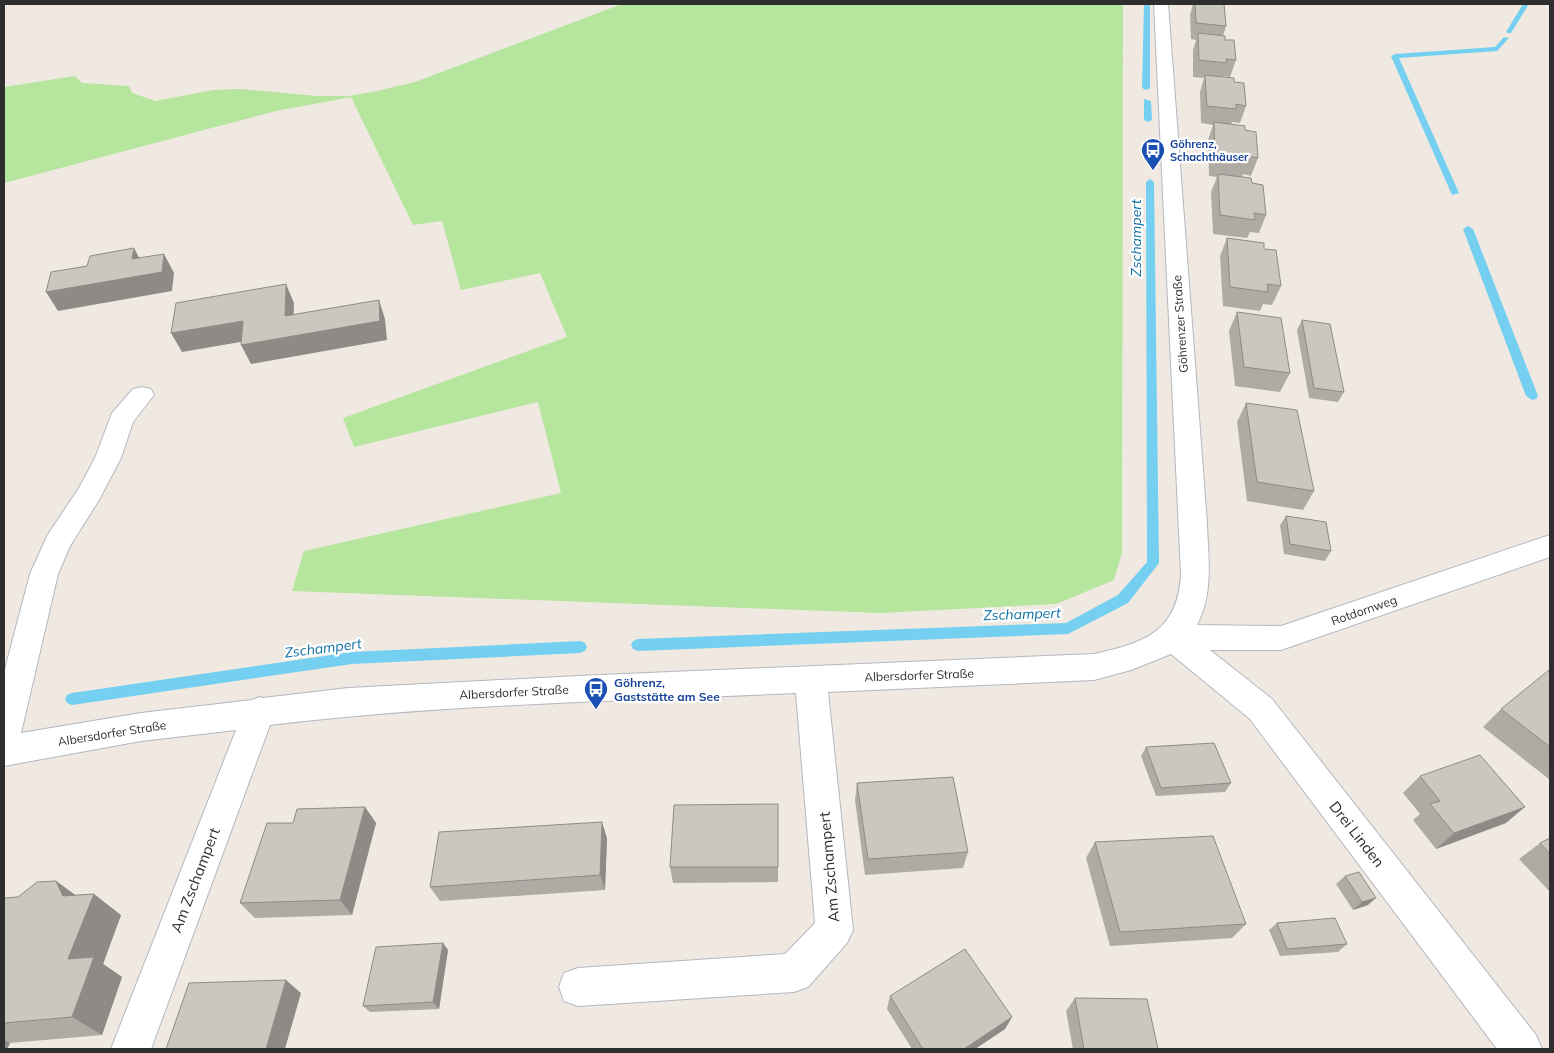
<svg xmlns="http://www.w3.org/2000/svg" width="1554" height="1053" font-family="Mulish,sans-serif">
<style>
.green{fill:#b6e59e}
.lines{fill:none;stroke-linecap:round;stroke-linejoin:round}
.stream{fill:#75cff0;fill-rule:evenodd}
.minor-casing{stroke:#b4b7c1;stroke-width:2}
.minor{fill:#fff;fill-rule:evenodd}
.wall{fill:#afaba4}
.shaded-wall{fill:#8e8b86}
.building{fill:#cbc7bf;stroke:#8e8b86}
.labels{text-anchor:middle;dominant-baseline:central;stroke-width:4.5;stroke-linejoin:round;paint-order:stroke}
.far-transit-label{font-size:11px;font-weight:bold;fill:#164399;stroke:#fff;text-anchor:start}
.street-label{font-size:12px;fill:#2e2e2e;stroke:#fff}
.transit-label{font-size:12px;font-weight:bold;fill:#164399;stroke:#fff;text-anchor:start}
.water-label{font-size:14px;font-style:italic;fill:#0d6fa3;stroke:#fff}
.near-street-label{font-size:15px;fill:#2e2e2e;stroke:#fff}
</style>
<rect width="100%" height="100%" fill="#efe9e1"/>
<path class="green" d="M622,4H1123L1122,553L1114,580L1056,604L880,613L292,591L304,551L561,493L538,402L354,447L343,418L567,337L540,273L461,290L442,221L413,225L351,97L276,111L4,183V87L75,76L82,83L129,86L132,93L156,101L213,90L240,89L317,96H349L377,91L415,82Z"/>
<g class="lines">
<path class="stream" d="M1144,4H1150V88L1146,90L1142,88Z
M1523,4H1529L1511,33H1507L1506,32Z
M1504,37L1509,38L1497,51L1399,58L1459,193L1452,195L1391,56L1395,54L1495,47Z
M1144,99L1151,101L1152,120L1148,122L1144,120Z
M1150,179L1154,182L1159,563L1128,603L1068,634L638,651L633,649L631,645L633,641L638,639L1066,623L1118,595L1147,562L1146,182Z
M1468,226L1473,229L1538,396L1536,399L1532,400L1526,396L1463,229Z
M580,641L585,643L587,647L585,651L580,653L352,664L72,705L67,703L65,699L67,695L72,693L352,652Z"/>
<g class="minor-casing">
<path id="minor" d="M1154,4H1168L1207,523C1208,558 1214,592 1197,625L1281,626L1550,535V557L1281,650H1210L1272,699L1536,1035L1542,1049H1497L1250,719L1171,654L1131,670L1094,680L828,692L853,930L847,943L808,987L794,992L578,1006L564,1001L559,987L564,973L578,968L785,954L815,923L796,693C621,701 444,704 270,725L151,1049H111L236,730L141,741L4,766V673L30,574L47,536L79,488L95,458L112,413L133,389L142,387L151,389L154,395L133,422L121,458L99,500L70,546L58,574L21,733L141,713L252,700L259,697L263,698L348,688L578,676L1094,654C1144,643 1178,632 1181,574Z"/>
</g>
<use href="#minor" class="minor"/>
</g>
<path class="wall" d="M1193,4H1224L1226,26L1223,36L1236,60L1230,77L1222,76V77L1234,82L1246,106L1240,123L1232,122L1231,124L1245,130L1258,158L1251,176L1243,174L1242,177L1252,183L1266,215L1259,233L1250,232L1247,238L1213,234L1211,192L1217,177L1209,176L1208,140L1213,125L1201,123L1200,92L1204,78L1193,77V50L1196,40L1191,39L1190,15Z
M1227,238L1264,249L1281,286L1272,305L1263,304L1260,311L1223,306L1220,256Z
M1237,312L1290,373L1280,392L1235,386L1229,331Z
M1302,320L1344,392L1338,402L1309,398L1297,330Z
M1246,403L1314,491L1303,510L1247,501L1237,422Z
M1286,516L1331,551L1325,561L1284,554L1280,525Z
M1550,671V780L1483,727L1501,709Z
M1146,747L1231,783L1225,792L1156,796L1141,756Z
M1420,776L1506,823L1436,849L1413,820L1420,814L1403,793Z
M857,783L968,852L963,868L865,875L855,800Z
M778,804V882L673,883L670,867Z
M365,807L376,823L352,915L255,918L240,903L293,823Z
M607,838L605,890L440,901L430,887Z
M1550,838V892L1519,859L1540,843Z
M1095,842L1246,924L1232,938L1110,946L1086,858Z
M1345,876L1368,905L1353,910L1336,884Z
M56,881L75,895L121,915L103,964L122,977L102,1035L10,1043L7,1049H4V898L18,897Z
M1277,923L1347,944L1338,952L1280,956L1269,930Z
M443,943L448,950L439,1009L370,1012L363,1006Z
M890,996L1012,1017L1005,1029L975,1049H912L887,1009Z
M1075,998L1158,1049H1073L1066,1011Z"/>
<path class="shaded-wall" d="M134,248L144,267L164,254L174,273L172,291L58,311L46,292L132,259Z
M286,284L294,303L293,335L285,316Z
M379,300L385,319L387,340L251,364L241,345Z
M243,321L252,340L182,352L171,333Z
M365,807L376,823L352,915L340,900Z
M1525,807L1506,823L1436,849L1454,833Z
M602,822L607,838L605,890L600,875Z
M56,881L85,902L94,894L121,915L103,964L122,977L102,1035L72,1017L68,959L63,896Z
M1376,898L1368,905L1353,910L1362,902Z
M443,943L448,950L439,1009L433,1002Z
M286,980L301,993L285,1049H266Z
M1012,1017L1005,1029L975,1049H964Z
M4,1040L10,1043L7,1049H4Z"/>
<path class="building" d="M1195,4H1224L1226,26L1196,23Z
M1198,33L1225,36V40H1234L1236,60L1226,59L1227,63L1199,60Z
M1205,75L1234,78V82L1244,83L1246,106L1236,104V109L1207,106Z
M1214,122L1245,126V130L1256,132L1258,158L1247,156V162L1215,158Z
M1218,174L1251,178L1252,183L1263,185L1266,215L1254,213L1255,220L1220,215Z
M1227,238L1264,243V249L1276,250L1281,286L1267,284L1268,292L1230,287Z
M134,248L132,259L164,254L162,272L46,292L51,272L87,266L90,256Z
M286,284L285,316L379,300L380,321L241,345L243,321L171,333L176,303Z
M1237,312L1281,318L1290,373L1244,367Z
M1302,320L1330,324L1344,392L1314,388Z
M1246,403L1297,410L1314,491L1257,482Z
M1286,516L1326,522L1331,551L1290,544Z
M1549,670L1550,671V747L1501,709Z
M1214,743L1231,783L1161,788L1146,747Z
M1480,755L1525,807L1454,833L1430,804L1440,801L1420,776Z
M953,777L968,852L868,859L857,783Z
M778,804V867H670L674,805Z
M365,807L340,900L240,903L267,823H293L297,809Z
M602,822L600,875L430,887L439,832Z
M1213,836L1246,924L1120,932L1095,842Z
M1550,838V854L1540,843Z
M1359,872L1376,898L1362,902L1345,876Z
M56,881L63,896L94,894L68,959L94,957L72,1017L4,1023V898L18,897L37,882Z
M1335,918L1347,944L1287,949L1277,923Z
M443,943L433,1002L363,1006L376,947Z
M965,949L1012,1017L964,1049H923L890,996Z
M286,980L266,1049H166L189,983Z
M1075,998L1147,999L1158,1049H1084Z"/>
<defs>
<g id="bus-pin" transform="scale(1.25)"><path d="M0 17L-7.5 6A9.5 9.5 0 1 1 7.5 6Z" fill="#1a4fb4" stroke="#fff"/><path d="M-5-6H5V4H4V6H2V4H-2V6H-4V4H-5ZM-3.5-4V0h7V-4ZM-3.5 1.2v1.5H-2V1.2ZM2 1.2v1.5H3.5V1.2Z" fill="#fff"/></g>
</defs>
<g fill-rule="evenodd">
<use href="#bus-pin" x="1153" y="150"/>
<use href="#bus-pin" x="596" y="689"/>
</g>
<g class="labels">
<g class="far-transit-label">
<text x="1170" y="144">Göhrenz,<tspan x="1170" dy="13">Schachthäuser</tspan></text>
</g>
<g class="street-label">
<text transform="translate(1180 324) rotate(-94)">Göhrenzer Straße</text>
<text transform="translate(1364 610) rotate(-19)">Rotdornweg</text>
<text transform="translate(919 675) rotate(-2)">Albersdorfer Straße</text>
<text transform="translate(514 692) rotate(-3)">Albersdorfer Straße</text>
<text transform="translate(112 733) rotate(-9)">Albersdorfer Straße</text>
</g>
<g class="transit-label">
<text x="614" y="682">Göhrenz,<tspan x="614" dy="14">Gaststätte am See</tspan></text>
</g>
<g class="water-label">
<text transform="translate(1136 238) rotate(-90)">Zschampert</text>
<text transform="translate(1022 614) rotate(-2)">Zschampert</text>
<text transform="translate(323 648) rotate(-7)">Zschampert</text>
</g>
<g class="near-street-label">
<text transform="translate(1357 834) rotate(52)">Drei Linden</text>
<text transform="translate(829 867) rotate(-95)">Am Zschampert</text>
<text transform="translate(195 880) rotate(-69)">Am Zschampert</text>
</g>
</g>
<rect width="1554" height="1053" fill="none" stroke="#2e2e2e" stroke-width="10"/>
</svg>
